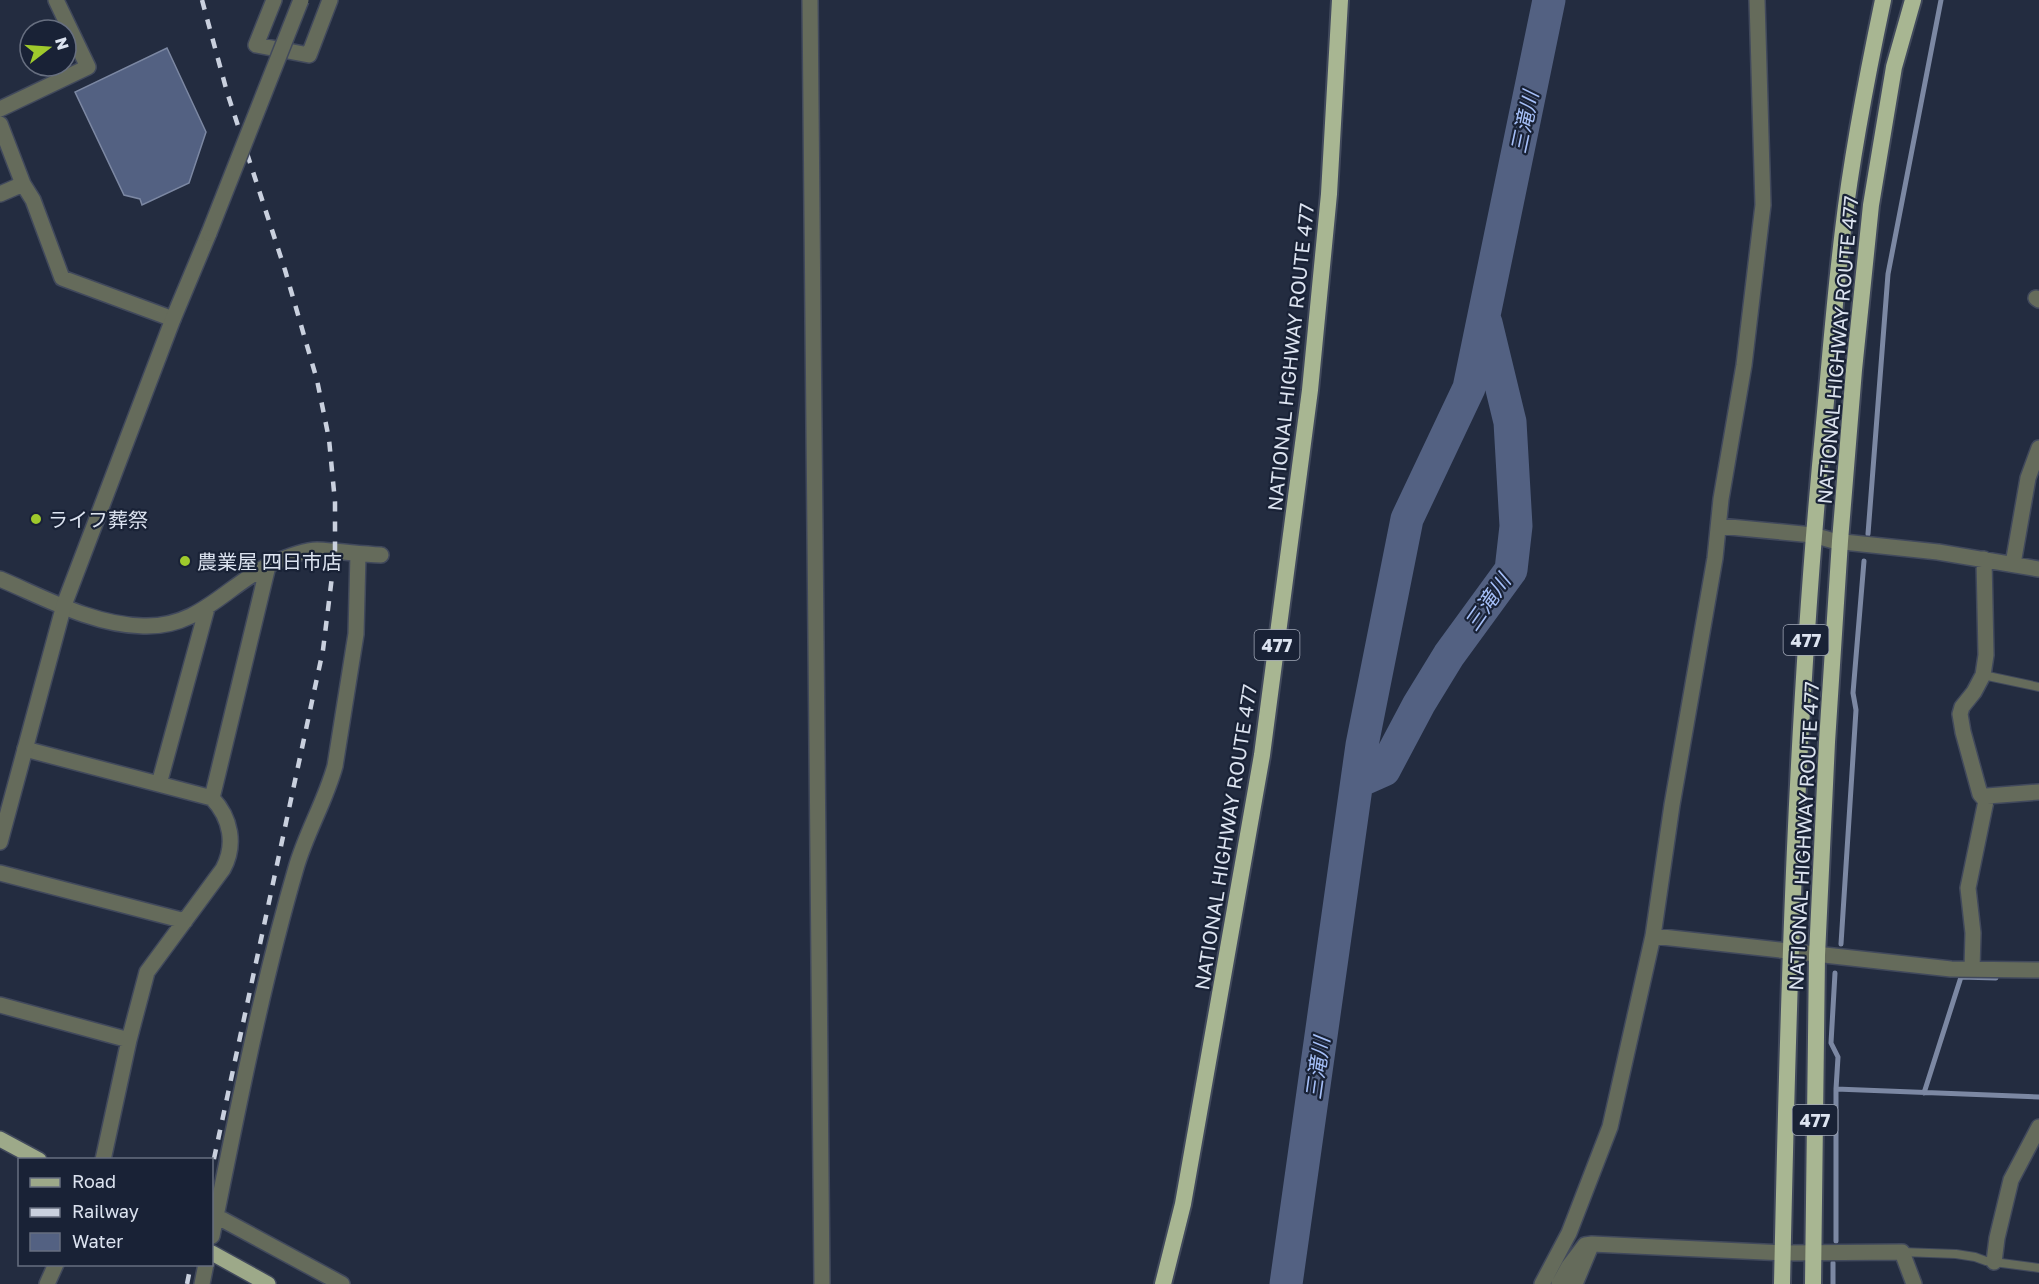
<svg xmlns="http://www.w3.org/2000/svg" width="2039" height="1284" font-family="'Golos Text','Noto Sans JP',sans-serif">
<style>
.water{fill:#536182;stroke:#7c88a3;stroke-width:1.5}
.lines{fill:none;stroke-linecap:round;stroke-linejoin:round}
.stream{stroke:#7c88a3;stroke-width:5}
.river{stroke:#536182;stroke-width:33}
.service-casing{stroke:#41495c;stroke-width:10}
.minor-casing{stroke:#41495c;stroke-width:18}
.tertiary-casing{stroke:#41495c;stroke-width:18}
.primary-casing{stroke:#41495c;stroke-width:18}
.trunk-casing{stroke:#41495c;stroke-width:20}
.service{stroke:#656b5b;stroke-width:8}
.minor{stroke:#656b5b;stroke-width:15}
.tertiary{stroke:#656b5b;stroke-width:15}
.primary{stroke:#9da989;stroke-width:15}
.trunk{stroke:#a8b692;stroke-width:16}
.rail{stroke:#c9d0de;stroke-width:4.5;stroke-dasharray:10 10;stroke-linecap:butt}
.tertiary-bridge-casing{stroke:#41495c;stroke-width:18;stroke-linecap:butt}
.tertiary-bridge{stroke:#656b5b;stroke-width:15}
.poi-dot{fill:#9fca2c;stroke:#192236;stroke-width:2}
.labels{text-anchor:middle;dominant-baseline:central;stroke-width:4.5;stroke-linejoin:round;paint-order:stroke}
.shield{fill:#192236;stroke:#a2a9b8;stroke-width:1.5}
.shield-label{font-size:18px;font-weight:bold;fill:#dce3f0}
.street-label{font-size:20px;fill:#dce3f0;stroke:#192236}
.poi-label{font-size:20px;fill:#dce3f0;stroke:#192236;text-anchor:start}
.water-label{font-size:21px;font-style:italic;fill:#a6c0f9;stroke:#192236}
</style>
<rect width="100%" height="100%" fill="#232c40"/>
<path class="water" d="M167,48L206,132L189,183L142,205L140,199L124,195L75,92Z"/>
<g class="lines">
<path class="stream" d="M1868,534L1888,274L1941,0
M1841,944L1856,710L1853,693L1864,561
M1835,973L1831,1043L1838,1057L1836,1089V1241
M1836,1089L2039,1097
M1924,1093L1961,977L1996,978
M1833,1284V1263"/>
<path class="river" d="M1357,782L1384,770L1419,704L1449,655L1511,570L1516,526L1510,422L1486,323
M1286,1284L1362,745L1407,519L1469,388L1549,0"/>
<g class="service-casing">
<path id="service" d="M1983,675L2039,687
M1902,1252L1956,1254L1975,1257L1986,1261L2039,1268"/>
</g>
<g class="minor-casing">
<path id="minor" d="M274,0L256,45L309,55L330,0
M810,0L822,1284
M0,109L88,67L56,0
M0,124L23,184L33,200L62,278L173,319
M0,194L23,184
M2036,298L2039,300
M1719,526L1813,535L1834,541L1938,552L2039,569
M1984,559L1986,655L1983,675L1974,692L1962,707L1960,714L1963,732L1980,794L1986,801
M2013,564L2028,478L2039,448
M0,579C45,598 93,625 143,626C199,628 225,587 269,565C282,559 302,550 317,550C338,551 360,554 381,555
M25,749L212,798C231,818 236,845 223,869L147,972L129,1040L103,1160
M159,784L207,608
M212,798L268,566
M0,873L185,921
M1653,936L1951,969L2039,970
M1972,969L1973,933L1968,888L1987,796L2039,792
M0,1005L129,1040
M216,1216L342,1284
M212,1236C237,1113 261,988 296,868C306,833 325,802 335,766L356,634L358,554
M1994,1262L1997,1238L2011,1180L2039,1127
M47,1284L56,1264
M202,1284L206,1264
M1542,1284L1569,1233L1610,1127L1653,936L1672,805L1715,558L1721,499L1744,365L1763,205L1757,0
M1559,1284L1569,1266L1585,1245L1592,1244L1783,1253L1902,1252L1914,1284
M1575,1284L1590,1248"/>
</g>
<g class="tertiary-casing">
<path id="tertiary" d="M0,842L64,605L173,319L209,233"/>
</g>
<g class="primary-casing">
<path id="primary" d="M0,1139L39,1160
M212,1253L268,1284"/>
</g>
<g class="trunk-casing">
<path id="trunk" d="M1163,1284L1183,1204L1262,755L1310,390L1329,194L1340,0
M1782,1284C1788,997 1796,710 1824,423C1830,359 1835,294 1843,230C1852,153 1867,76 1883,0
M1813,1284L1817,955L1827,742L1840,541L1854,370L1871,205L1894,67L1913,0"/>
</g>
<use href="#service" class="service"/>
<use href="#minor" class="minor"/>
<use href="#tertiary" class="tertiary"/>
<use href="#primary" class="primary"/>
<use href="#trunk" class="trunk"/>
<path class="rail" d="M202,0L227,92L285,270L317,380L329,439L335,502V552L323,650L212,1168
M187,1284L191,1264"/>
<g class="tertiary-bridge-casing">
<path id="tertiary-bridge" d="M209,233L301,0"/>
</g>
<use href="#tertiary-bridge" class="tertiary-bridge"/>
</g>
<g class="poi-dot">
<circle cx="36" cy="519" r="6"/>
<circle cx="185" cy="561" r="6"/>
</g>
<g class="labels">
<g class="shield">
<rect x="1783.5" y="625" width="45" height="30" rx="4.5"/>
<rect x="1254.5" y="630" width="45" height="30" rx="4.5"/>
<rect x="1792.5" y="1105" width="45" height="30" rx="4.5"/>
</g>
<g class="shield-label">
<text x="1806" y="640">477</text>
<text x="1277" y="645">477</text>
<text x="1815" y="1120">477</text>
</g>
<g class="street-label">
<text transform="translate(1837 350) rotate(-85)">NATIONAL HIGHWAY ROUTE 477</text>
<text transform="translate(1290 357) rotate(-84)">NATIONAL HIGHWAY ROUTE 477</text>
<text transform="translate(1803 836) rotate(-87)">NATIONAL HIGHWAY ROUTE 477</text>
<text transform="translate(1225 837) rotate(-81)">NATIONAL HIGHWAY ROUTE 477</text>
</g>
<g class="poi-label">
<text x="48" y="519">ライフ葬祭</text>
<text x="197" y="561">農業屋 四日市店</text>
</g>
<g class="water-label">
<text transform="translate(1524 122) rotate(-78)">三滝川</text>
<text transform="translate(1487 602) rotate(-55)">三滝川</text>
<text transform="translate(1317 1068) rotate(-82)">三滝川</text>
</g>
</g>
<rect x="18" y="1158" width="195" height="108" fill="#192236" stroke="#676f80" stroke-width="1.5"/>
<rect x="30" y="1178" width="30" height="9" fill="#9da989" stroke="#676f80" stroke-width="1.5"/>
<text x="72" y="1188" font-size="18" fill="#dce3f0">Road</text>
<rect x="30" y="1208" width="30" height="9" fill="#c9d0de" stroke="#676f80" stroke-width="1.5"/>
<text x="72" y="1218" font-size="18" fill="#dce3f0">Railway</text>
<rect x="30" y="1233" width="30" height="18" fill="#536182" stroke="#676f80" stroke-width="1.5"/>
<text x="72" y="1248" font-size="18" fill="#dce3f0">Water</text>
<g transform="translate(48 48) rotate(73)"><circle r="28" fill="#192236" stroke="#676f80" stroke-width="1.5"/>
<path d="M0-4.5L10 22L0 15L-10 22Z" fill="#9fca2c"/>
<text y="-9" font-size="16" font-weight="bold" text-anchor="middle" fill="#dce3f0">N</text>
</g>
</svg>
